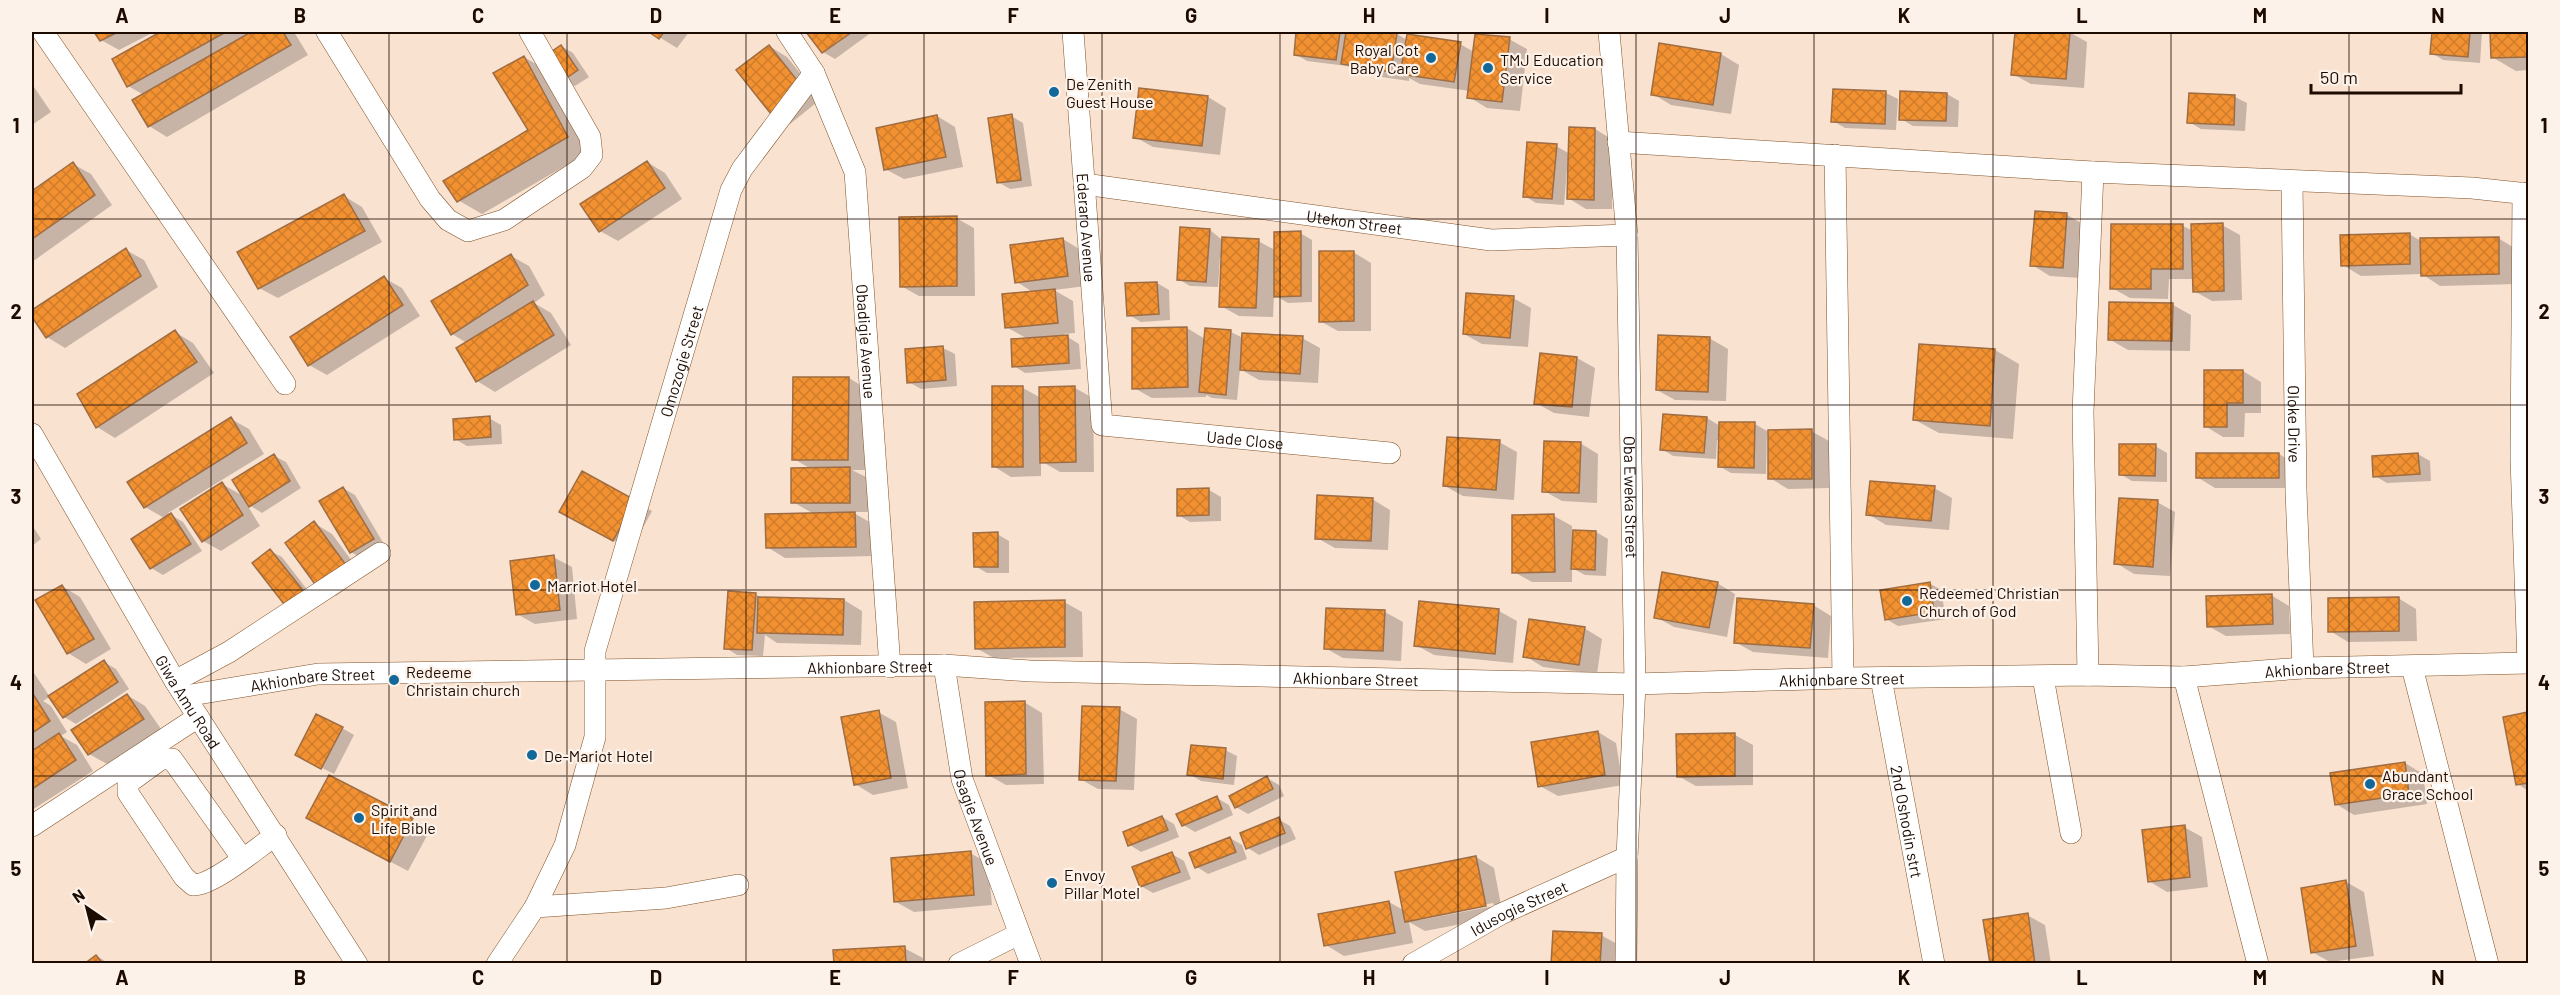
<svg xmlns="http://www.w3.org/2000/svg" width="2560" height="995" font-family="Barlow,sans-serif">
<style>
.shadow{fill:#0003;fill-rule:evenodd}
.building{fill:url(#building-cross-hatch);stroke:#9f6d43;stroke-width:1.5}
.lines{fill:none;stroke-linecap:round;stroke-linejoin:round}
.minor-casing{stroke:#815227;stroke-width:22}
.minor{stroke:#fff;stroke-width:21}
.grid{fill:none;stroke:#1d0b00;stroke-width:1.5;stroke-opacity:0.55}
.poi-dot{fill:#126999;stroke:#fdf2e9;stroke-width:2}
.labels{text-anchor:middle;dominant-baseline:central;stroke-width:4.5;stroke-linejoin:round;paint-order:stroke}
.poi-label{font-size:16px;fill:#1d0b00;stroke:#fdf2e9;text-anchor:start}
.street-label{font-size:16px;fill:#1d0b00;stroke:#fdf2e9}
.neatline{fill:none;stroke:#1d0b00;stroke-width:2}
.grid-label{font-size:20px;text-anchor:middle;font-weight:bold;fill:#1d0b00}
</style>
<defs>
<pattern id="building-cross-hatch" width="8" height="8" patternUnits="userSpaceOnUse" patternTransform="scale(1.5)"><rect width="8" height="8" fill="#f29132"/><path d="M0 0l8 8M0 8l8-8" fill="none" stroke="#cf7c2a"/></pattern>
</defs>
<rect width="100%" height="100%" fill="#f9e2d0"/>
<path class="shadow" d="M96,32H154L119,50L101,40Z
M164,32H294L308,55L167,137L149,126L134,101L144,95L128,86L114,60Z
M651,32H689L677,48Z
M808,32H872L835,59L823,52Z
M1298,32H1377L1397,34L1407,40L1460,44L1474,52L1509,39L1527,49L1520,111L1487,108L1469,97L1470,91L1420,84L1409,78V81L1361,74L1347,66L1307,61L1295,54Z
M2016,32H2069L2087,42L2084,88L2031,84L2013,74Z
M2433,32H2482L2480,63L2443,60L2432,53Z
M2492,32H2528V70L2516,71L2492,57Z
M561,46L573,53L589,77L575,86L563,79Z
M769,46L787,57L821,99L790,124L772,113Z
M1721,54L1739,65L1731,114L1671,105L1653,94Z
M524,57L548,71L591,151L482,214L458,200L530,131Z
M32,84L51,112L32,125Z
M1886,93L1898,99L1896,130L1845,128L1833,121Z
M1947,94L1959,101L1958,127L1913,126L1901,119Z
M1208,97L1226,108L1220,155L1153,147L1135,137Z
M2235,97L2247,103L2245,131L2201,129L2189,122Z
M937,116L955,127L963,167L904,179L885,169Z
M1011,116L1023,123L1032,186L1010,189L998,182Z
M1570,129H1595L1613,140L1612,209H1586L1568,198L1569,169H1567L1564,205L1536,203L1525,196L1556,146L1570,154Z
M647,162L665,173L682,199L618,241L600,231Z
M73,164L91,174L112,205L32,262V193Z
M344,196L362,207L382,242L278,298L259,288Z
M2036,212L2067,215L2085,225L2081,278L2050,276L2032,265Z
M956,218L974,228L975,296H919L901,286Z
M2222,225L2240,235L2242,300L2212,301L2194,291V279H2169L2168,299L2130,298L2112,288L2183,226L2193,231Z
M1210,230L1221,239L1258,241L1275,250L1300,233L1312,240V302L1288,303L1274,295L1273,317L1239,316L1221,306L1223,259L1220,258L1218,287L1190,286L1178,279Z
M2409,234L2421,241L2498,238L2516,249L2517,284L2440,286L2422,274L2361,276L2343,265Z
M1063,239L1081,250L1086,286L1054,290L1073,301L1075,333L1063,334L1079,344L1081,369L1025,373L1014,366L1028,339L1006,327L1034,293L1017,282Z
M126,250L144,260L158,287L65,348L47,337L32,312Z
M1353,252L1371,263V331H1338L1320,321Z
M511,256L529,266L545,295L534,303L551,313L571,345L495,392L477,381L467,343L452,334Z
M384,278L402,288L420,316L327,375L309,365Z
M1157,283L1169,290L1170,320L1141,322L1129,315Z
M1513,298L1531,308L1528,347L1482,344L1464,334Z
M2173,305L2191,315L2190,351L2128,350L2109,339Z
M1187,328L1205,339L1206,330L1231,332L1243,338H1302L1320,348L1318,383L1259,380L1240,369L1237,400L1212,398L1206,395V397L1152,398L1134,388Z
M175,332L193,343L214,373L115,438L97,427L79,395Z
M1709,338L1728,349L1726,401L1675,400L1657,390Z
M1921,345L1995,350L2019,364L2013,439L1939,433L1915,420Z
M943,348L955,354L957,386L921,389L909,382Z
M1577,358L1595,368L1589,417L1554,413L1536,403Z
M2243,371L2261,382V413H2245L2244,437H2223L2205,426Z
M849,378L867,389L865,470H852L868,478V512H852L873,524L874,556L785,558L767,547L814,514L793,502L811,469L794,459Z
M1023,388L1041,398L1075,388L1093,398L1094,472H1060L1041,461V476L1011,477L993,466Z
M489,418L501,425L502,444L467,446L455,439Z
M1707,418L1720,426L1755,424L1767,431H1811L1829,441L1830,488L1788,489L1770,478L1769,433H1767L1766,474L1731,473L1719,466L1720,441L1717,440L1716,459L1673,456L1662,449Z
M231,419L249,429L264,454L168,513L183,522L202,551L163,575L151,568L166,519L145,507Z
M1499,442L1517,452L1514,500L1463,496L1445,486Z
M1580,443L1598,454L1597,503L1562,501L1544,491Z
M2155,446L2167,453V482L2132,481L2120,474Z
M2279,454L2297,465V488H2215L2197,477Z
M2418,454L2430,461L2431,481L2387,483L2375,476Z
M274,456L286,462L301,488L262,513L246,503L260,526L221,551L203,541L222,484L245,497Z
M343,488L355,495L385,546L363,559L351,552Z
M1934,488L1952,498L1949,530L1886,525L1868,514Z
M1209,490L1221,497V521L1190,522L1178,515Z
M1372,499L1390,510L1388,550L1335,548L1317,538Z
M634,501L652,511L631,550L579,522Z
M2157,502L2175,512L2170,576L2134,574L2116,563Z
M1554,516L1572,526V531L1596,532L1608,539L1606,576L1585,575L1572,568V582H1532L1514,572Z
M314,523L332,534L363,576L336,596L318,586Z
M32,525L41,539L32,546Z
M997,534L1009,541V573H987L975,566Z
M270,551L282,557L316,601L300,613Z
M553,557L572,567L577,619L535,624L517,614Z
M1717,583L1735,594L1727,637L1674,627L1656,617Z
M1929,583L1941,590L1946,619L1898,626L1886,619Z
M62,586L80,597L111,649L86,664L68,653Z
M755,594L762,598L844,600L862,611L861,645L777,643L765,635L763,656L737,655L726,648Z
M2271,595L2289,606L2290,634L2226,636L2208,626Z
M2398,598L2416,609L2417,641L2348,642L2330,631Z
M1064,602L1082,612L1083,657L994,658L976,648Z
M1420,602L1499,611L1517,621L1513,663L1434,655L1416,645Z
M1813,605L1831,616L1828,658L1753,652L1735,642Z
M1385,612L1403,622L1401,661L1343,658L1325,648Z
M1584,628L1602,639L1597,674L1543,667L1525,656Z
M104,662L116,669L129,689L76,724L64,717L51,696L43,701L51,706L67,732L61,736L77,745L93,771L32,810V670L50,697Z
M127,695L145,706L161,729L107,764L89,754Z
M1024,702L1042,713L1044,784L1006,785L988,775Z
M1119,709L1137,719L1134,790L1098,789L1080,779Z
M878,712L896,722L908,788L873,795L855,784Z
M2528,713V791L2518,784L2505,718Z
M342,728L354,735L334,774L308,761Z
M1598,732L1616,743L1623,785L1558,796L1540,786Z
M1735,735L1753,745V785L1696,786L1678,776Z
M1225,750L1237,756L1234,785L1201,781L1189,774Z
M2405,763L2423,774L2427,804L2354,815L2336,804Z
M1267,778L1279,785L1284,796L1248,814L1236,807Z
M1217,798L1229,805L1233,815L1195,832L1183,825Z
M1162,817L1174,824L1179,837L1141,852L1130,845Z
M1278,819L1290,826L1296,839L1259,855L1248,848Z
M412,820L430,830L408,871L326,828Z
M2184,827L2202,837L2208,887L2167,892L2149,881Z
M1230,838L1242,845L1247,859L1208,874L1197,867Z
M970,853L988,863L992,905L914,912L896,902Z
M1172,854L1184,861L1191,879L1153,893L1141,886Z
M1476,857L1494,868L1503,916L1425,931L1409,922L1413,943L1344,956L1326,945L1389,902L1405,911ZM1493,903L1494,906L1420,920V917Z
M2346,882L2364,892L2374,956L2330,962L2312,952Z
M2027,915L2045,925L2051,964H1991Z
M1601,935L1619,945L1618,964H1553Z
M904,948L923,958V964H835Z
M97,956L108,963L109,964H86Z"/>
<path class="building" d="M94,32H118L100,41Z
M160,32H226L127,87L112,59Z
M251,32H283L291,45L148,127L132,100Z
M649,32H664L659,39Z
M806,32H852L822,53Z
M1296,32H1340L1336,60L1294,55Z
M1346,32L1397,33L1391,72L1341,64Z
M2015,32H2070L2066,79L2011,75Z
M2432,32H2470L2468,57L2430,54Z
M2490,32H2528V57L2491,58Z
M1407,34L1461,42L1454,82L1400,74Z
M1475,34L1510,37L1502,102L1467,98Z
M1659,43L1721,53L1713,105L1651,95Z
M561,45L578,70L562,81L545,56Z
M769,45L804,89L771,114L736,70Z
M524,56L568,137L457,202L443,181L528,130L493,73Z
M1139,88L1208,96L1202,146L1133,138Z
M1833,89L1886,91L1885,124L1831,122Z
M1900,91L1947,93L1946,121L1899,120Z
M2189,93L2235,95L2234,125L2187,123Z
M1012,114L1021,180L997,183L988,118Z
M937,115L946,157L884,170L876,128Z
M1569,127L1595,128L1594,200L1567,199Z
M1527,142L1557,144L1552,199L1523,197Z
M647,161L665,188L599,232L580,204Z
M73,162L95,195L32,239V191Z
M344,194L365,231L258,289L237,252Z
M2035,211L2067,213L2063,268L2030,266Z
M957,216V286L900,287L899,217Z
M2223,223L2224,291L2193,292L2191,224Z
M2111,224H2183V269H2151V289H2110Z
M1180,227L1210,229L1206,282L1177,280Z
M1301,231V296L1274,297V232Z
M2410,233V264L2341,266L2340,235Z
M1222,237L1259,239L1256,308L1219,307Z
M2499,237V274L2421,276L2420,238Z
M1063,238L1068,276L1015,283L1010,245Z
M126,248L141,276L46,338L32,317V310Z
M1319,251H1354V321L1319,322Z
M511,254L528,285L451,335L431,301Z
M384,276L403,305L308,366L290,337Z
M1157,282L1159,314L1127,316L1125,283Z
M1055,289L1058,323L1005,328L1002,294Z
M1466,293L1514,296L1510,338L1463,334Z
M533,301L554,335L476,382L456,348Z
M2109,302L2173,303L2172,341L2108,340Z
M1187,327L1188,387L1132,389V328Z
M1205,328L1231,330L1226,395L1199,392Z
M175,330L197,362L96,428L77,394Z
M1242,333L1303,336L1300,374L1240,370Z
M1068,335L1069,363L1012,367L1011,339Z
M1658,335L1710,337L1708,392L1656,390Z
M1919,344L1995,349L1990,426L1913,420Z
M943,346L946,380L907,383L905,349Z
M1540,353L1577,357L1572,407L1534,404Z
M2204,370H2243V403H2227V427H2204Z
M793,377H849L848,460H792Z
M992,386H1023V467H992Z
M1075,386L1076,462L1040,463L1039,387Z
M1663,414L1707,417L1704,453L1660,450Z
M490,416L491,437L454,440L453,419Z
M231,417L247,443L144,508L127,482Z
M1719,422H1755L1754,468L1718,467Z
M1812,429V479H1768V430Z
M1447,437L1500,440L1496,490L1443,486Z
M1544,441L1581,442L1579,493L1542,492Z
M2119,444H2156L2155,476L2119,475Z
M2196,453H2279V478H2196Z
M2418,453L2420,474L2373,477L2372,456Z
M274,454L290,481L249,507L232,480Z
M850,467V503H791V468Z
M582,471L635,500L613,541L559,512Z
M1870,481L1935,486L1931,521L1866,515Z
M222,482L243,515L202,542L180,509Z
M343,487L374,539L350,553L319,501Z
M1209,488V515L1177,516V489Z
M1317,495L1373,498L1371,541L1315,539Z
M2119,498L2158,500L2153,567L2114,564Z
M855,512L856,547L766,548L765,514Z
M171,513L191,544L150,569L131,539Z
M1554,514L1555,572L1512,573V515Z
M314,521L346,565L317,587L285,543Z
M1573,530L1596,531L1595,570L1571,569Z
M998,532V567H974L973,533Z
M270,549L305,593L287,608L252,563Z
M554,555L560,610L516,615L510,561Z
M1662,572L1718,582L1709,628L1654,618Z
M1930,582L1934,612L1885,620L1880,590Z
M62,585L94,639L67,654L35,600Z
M728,591L756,593L752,650L724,649Z
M2272,594L2273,624L2207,627L2206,596Z
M758,597L844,599L843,635L757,633Z
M2399,597V631L2328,632V598Z
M1737,598L1814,604L1810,648L1734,643Z
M1065,600V647L975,649L974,602Z
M1419,601L1499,609L1495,654L1414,646Z
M1326,608L1385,610L1383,651L1324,649Z
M1529,619L1585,627L1579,665L1523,657Z
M104,660L118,682L63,718L48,696Z
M33,694L50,721L32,733V695Z
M127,694L144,719L88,755L71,730Z
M1025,701L1026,774L986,776L985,702Z
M1082,706L1120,707L1116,781L1079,780Z
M879,710L891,778L854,785L841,717Z
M2528,712V783L2516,785L2503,717Z
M316,714L343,727L321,769L295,755Z
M1598,731L1605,775L1538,787L1531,742Z
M59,733L76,760L32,789V751Z
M1735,733V776L1677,777L1676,734Z
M1191,745L1226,748L1223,779L1187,775Z
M2405,762L2409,794L2335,805L2330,773Z
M329,775L413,818L390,862L306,818Z
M1267,776L1273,789L1235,808L1229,796Z
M1217,796L1222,809L1182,826L1176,814Z
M1162,816L1168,830L1128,846L1123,832Z
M1279,817L1285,833L1246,849L1240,833Z
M2185,825L2190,877L2148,882L2142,830Z
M1230,837L1236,852L1195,868L1189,853Z
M971,851L974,895L894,902L891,858Z
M1172,852L1180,872L1140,887L1132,867Z
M1476,856L1486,906L1405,922L1395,872Z
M2346,880L2356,946L2311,953L2301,888Z
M1389,901L1395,933L1324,946L1318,914Z
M2028,913L2035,964H1990L1983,920Z
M1553,931L1602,933L1600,964H1551Z
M905,946L906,964H834L833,950Z
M96,955L103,964H84Z"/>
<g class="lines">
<g class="minor-casing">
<g id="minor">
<path d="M43,32L285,384"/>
<path d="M327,32L430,199L448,220L468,231L504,220L582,168L592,155L590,137L530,32"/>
<path id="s1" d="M787,32L814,73L855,172L890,667"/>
<path id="s2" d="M1073,32L1102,425L1390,453"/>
<path id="s3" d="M1609,32L1627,235L1635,684L1627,857L1626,964"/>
<path d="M1618,142L2093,172L2472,188L2528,194"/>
<path d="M1835,155L1843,678"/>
<path id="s4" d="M2292,181L2296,491L2303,668"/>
<path id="s5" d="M1084,184L1491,240L1627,235"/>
<path d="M2523,193L2521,458L2528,663"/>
<path id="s6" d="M32,434L175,681L357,964"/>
<path id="s7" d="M944,665L962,779L1031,964"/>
<path d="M2412,667L2488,964"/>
<path d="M2088,675L2083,412L2093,172"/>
<path d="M2043,677L2071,833"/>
<path d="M2184,677L2258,964"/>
<path id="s8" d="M1881,678L1934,964"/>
<path d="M175,681L229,652L380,553"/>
<path id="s9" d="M185,696L318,674L944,665L1030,671L1635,684L1843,678L2088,675L2184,677L2303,668L2528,663"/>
<path d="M32,826L198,717"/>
<path d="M242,858L172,759H161L128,783V793L184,877L193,885C213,886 258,847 276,835"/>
<path d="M535,907L666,898L738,885"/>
<path id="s10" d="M497,964L535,907L565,845L595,737V651L731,190L742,169L814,73"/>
<path d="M959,964L1019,934"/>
<path id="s11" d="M1413,964L1501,914L1627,857"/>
</g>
</g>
<use href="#minor" class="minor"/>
</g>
<path class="grid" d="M211,32V964M389,32V964M567,32V964M746,32V964M924,32V964M1102,32V964M1280,32V964M1458,32V964M1636,32V964M1814,32V964M1993,32V964M2171,32V964M2349,32V964M32,219H2528M32,405H2528M32,590H2528M32,776H2528"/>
<g class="poi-dot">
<circle cx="1431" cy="58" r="6"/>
<circle cx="1488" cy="68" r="6"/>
<circle cx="1054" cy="92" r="6"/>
<circle cx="535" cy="585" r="6"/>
<circle cx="1907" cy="601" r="6"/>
<circle cx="394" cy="680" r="6"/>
<circle cx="532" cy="755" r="6"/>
<circle cx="2370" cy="784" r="6"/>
<circle cx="359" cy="818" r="6"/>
<circle cx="1052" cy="883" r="6"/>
</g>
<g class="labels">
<g class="poi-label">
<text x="1419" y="49" text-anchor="end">Royal Cot<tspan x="1419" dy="18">Baby Care</tspan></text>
<text x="1500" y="59">TMJ Education<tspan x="1500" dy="18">Service</tspan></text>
<text x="1066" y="83">De Zenith<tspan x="1066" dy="18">Guest House</tspan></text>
<text x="547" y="585">Marriot Hotel</text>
<text x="1919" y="592">Redeemed Christian<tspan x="1919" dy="18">Church of God</tspan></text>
<text x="406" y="671">Redeeme<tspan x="406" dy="18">Christain church</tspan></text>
<text x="544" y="755">De-Mariot Hotel</text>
<text x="2382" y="775">Abundant<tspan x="2382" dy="18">Grace School</tspan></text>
<text x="371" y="809">Spirit and<tspan x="371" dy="18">Life Bible</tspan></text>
<text x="1064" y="874">Envoy<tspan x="1064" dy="18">Pillar Motel</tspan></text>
</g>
<g class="street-label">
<text stroke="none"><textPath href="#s5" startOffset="273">Utekon Street</textPath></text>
<text stroke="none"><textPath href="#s2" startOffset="196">Ederaro Avenue</textPath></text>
<text stroke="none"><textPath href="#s1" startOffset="326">Obadigie Avenue</textPath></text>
<text stroke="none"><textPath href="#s10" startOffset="638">Omozogie Street</textPath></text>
<text stroke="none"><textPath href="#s4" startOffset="243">Oloke Drive</textPath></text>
<text stroke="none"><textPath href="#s2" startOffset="538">Uade Close</textPath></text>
<text stroke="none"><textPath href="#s3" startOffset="466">Oba Eweka Street</textPath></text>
<text stroke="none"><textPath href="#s9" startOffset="687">Akhionbare Street</textPath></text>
<text stroke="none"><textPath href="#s9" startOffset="2145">Akhionbare Street</textPath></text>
<text stroke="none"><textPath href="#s9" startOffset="1173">Akhionbare Street</textPath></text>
<text stroke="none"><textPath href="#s9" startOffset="1659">Akhionbare Street</textPath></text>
<text stroke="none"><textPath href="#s9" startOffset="129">Akhionbare Street</textPath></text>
<text stroke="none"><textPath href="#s6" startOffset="310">Giwa Amu Road</textPath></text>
<text stroke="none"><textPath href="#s7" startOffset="156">Osagie Avenue</textPath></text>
<text stroke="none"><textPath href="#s8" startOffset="146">2nd Oshodin strt</textPath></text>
<text stroke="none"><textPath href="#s11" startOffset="120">Idusogie Street</textPath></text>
</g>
</g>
<rect width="2560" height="995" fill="none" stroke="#fdf2e9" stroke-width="66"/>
<g transform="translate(87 908) rotate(325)" stroke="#fdf2e9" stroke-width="4.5" paint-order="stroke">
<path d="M0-4.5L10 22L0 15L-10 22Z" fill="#1d0b00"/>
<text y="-9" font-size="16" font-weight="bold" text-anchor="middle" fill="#1d0b00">N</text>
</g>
<path d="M2311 84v9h150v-9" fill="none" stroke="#1d0b00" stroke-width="3"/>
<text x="2320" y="84" font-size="18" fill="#1d0b00" stroke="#fdf2e9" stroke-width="4.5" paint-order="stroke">50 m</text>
<rect x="33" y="33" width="2494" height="929" class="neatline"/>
<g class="grid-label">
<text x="122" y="23">A</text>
<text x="300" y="23">B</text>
<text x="478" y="23">C</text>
<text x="656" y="23">D</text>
<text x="835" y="23">E</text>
<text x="1013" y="23">F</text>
<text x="1191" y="23">G</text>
<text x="1369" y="23">H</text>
<text x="1547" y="23">I</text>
<text x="1725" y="23">J</text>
<text x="1904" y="23">K</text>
<text x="2082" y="23">L</text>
<text x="2260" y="23">M</text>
<text x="2438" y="23">N</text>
<text x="16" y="133">1</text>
<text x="2544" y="133">1</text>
<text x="16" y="319">2</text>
<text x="2544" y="319">2</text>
<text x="16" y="504">3</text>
<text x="2544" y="504">3</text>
<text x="16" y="690">4</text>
<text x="2544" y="690">4</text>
<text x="16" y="876">5</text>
<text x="2544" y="876">5</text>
<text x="122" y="985">A</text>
<text x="300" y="985">B</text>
<text x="478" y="985">C</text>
<text x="656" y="985">D</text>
<text x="835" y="985">E</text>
<text x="1013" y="985">F</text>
<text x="1191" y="985">G</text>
<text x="1369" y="985">H</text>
<text x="1547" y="985">I</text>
<text x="1725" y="985">J</text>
<text x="1904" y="985">K</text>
<text x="2082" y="985">L</text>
<text x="2260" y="985">M</text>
<text x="2438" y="985">N</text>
</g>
</svg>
